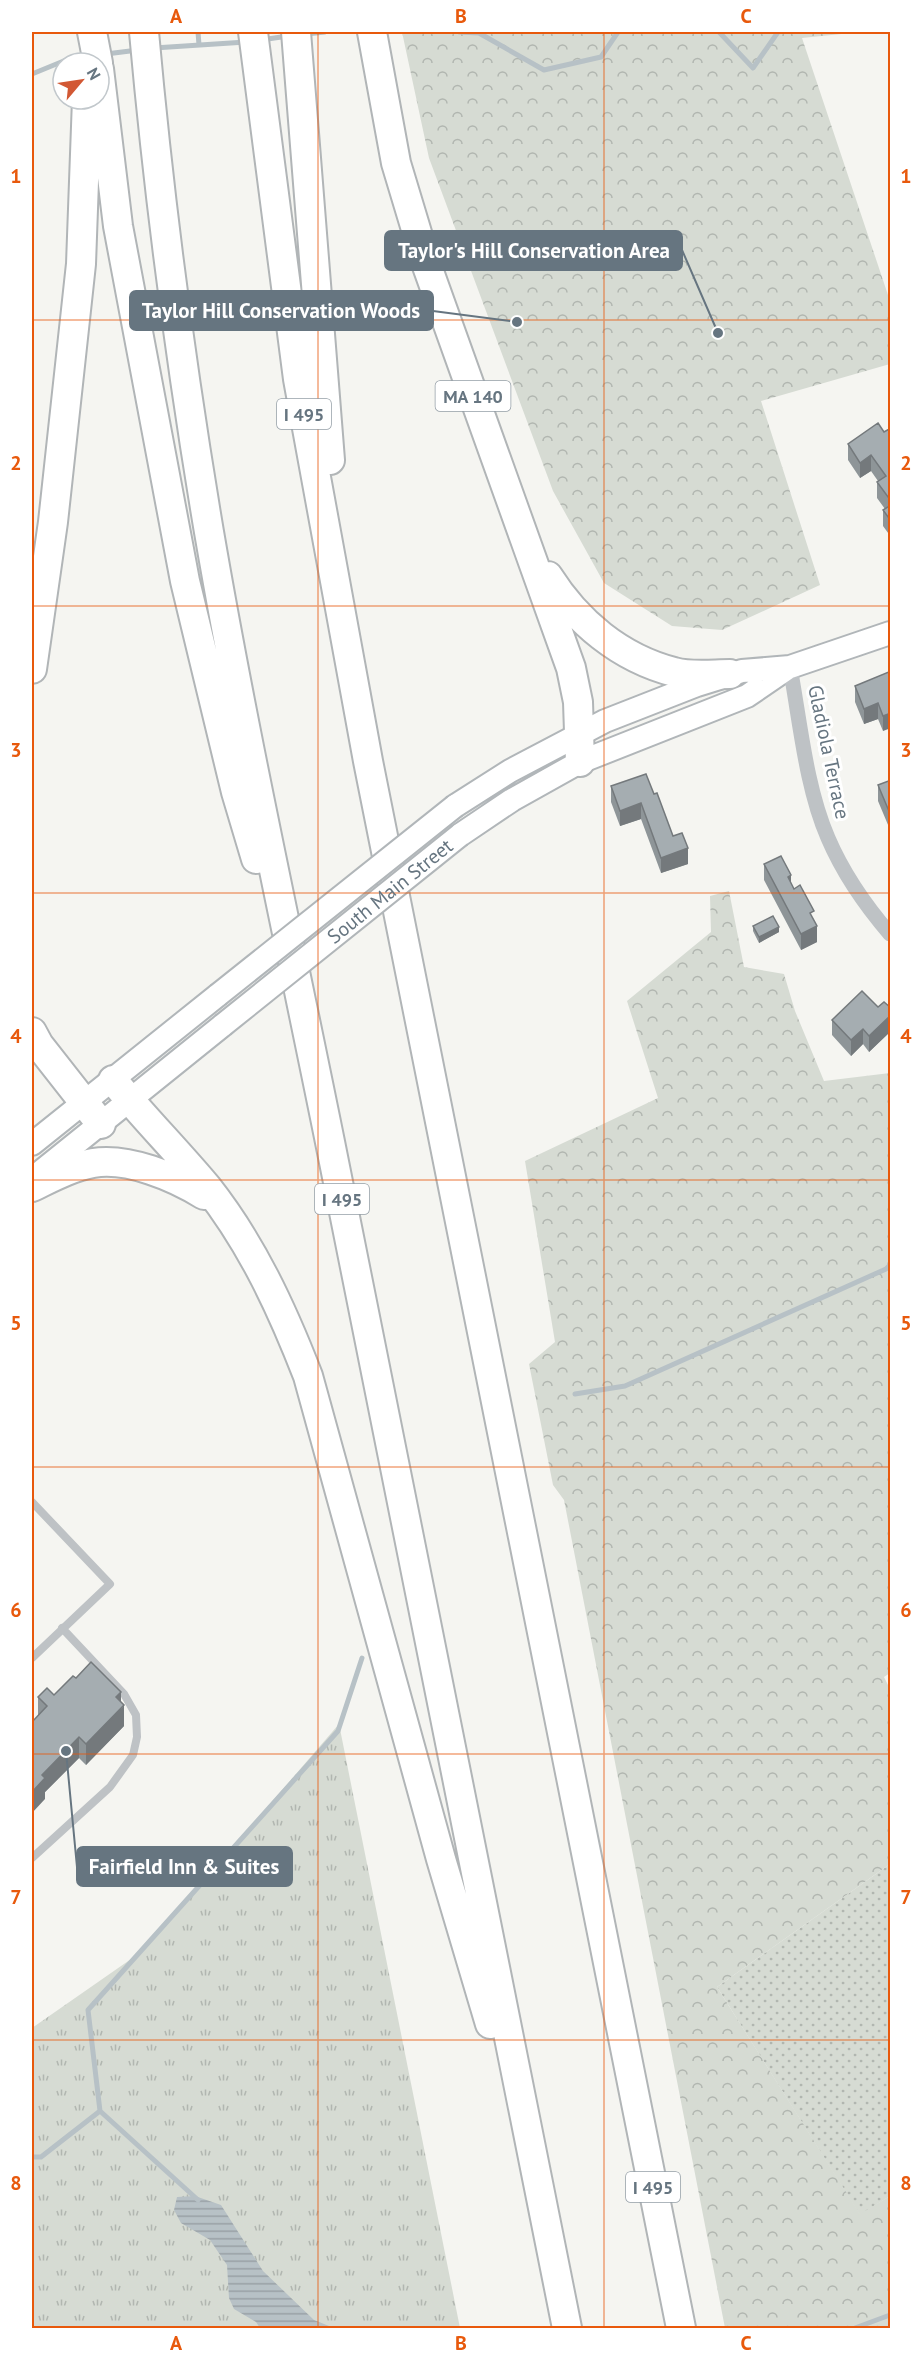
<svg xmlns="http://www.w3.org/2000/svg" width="922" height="2360" font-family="'PT Sans',sans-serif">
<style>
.grass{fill:url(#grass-dots)}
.forest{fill:url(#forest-crowns)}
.park{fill:url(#park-tufts)}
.water{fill:url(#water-rules)}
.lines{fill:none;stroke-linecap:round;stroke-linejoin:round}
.stream{stroke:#b7c1c6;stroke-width:5}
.secondary-casing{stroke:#b1b6b9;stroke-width:26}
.highway-casing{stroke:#b1b5b7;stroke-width:32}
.lane{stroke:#bec2c5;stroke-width:8}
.street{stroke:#bec2c5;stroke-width:15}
.secondary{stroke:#fff;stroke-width:22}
.highway{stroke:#fff;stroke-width:28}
.secondary-bridge-casing{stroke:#b1b6b9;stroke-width:26;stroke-linecap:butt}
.secondary-bridge{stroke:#fff;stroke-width:22}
.wall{fill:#8e9598}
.shaded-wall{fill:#74797c}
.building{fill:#a5adb1;stroke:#74797c;stroke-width:1.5}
.grid{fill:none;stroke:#e8590c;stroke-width:1.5;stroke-opacity:0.55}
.labels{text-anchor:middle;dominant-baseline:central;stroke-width:6;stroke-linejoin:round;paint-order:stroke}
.shield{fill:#fff;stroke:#949ea6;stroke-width:1.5}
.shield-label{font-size:18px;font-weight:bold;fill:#667580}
.street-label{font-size:20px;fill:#667580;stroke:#fff}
.leader{fill:none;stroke:#667580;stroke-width:2}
.callout-dot{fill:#667580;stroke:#fff;stroke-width:2}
.callout{fill:#667580;stroke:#667580;stroke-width:2}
.callout-label{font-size:21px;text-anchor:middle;font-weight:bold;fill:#fff}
.neatline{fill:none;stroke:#e8590c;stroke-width:2}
.grid-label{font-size:20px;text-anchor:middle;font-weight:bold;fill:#e8590c}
</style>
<defs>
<pattern id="grass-dots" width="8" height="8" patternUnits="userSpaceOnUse" patternTransform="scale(1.5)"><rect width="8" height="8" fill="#d6dbd3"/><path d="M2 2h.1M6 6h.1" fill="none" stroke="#b1b6b0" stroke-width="1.8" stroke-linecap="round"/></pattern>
<pattern id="forest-crowns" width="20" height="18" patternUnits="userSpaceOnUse" patternTransform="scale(1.5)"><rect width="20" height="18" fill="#d6dbd3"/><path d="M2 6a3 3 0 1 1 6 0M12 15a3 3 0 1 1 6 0" fill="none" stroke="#b1b6b0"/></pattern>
<pattern id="park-tufts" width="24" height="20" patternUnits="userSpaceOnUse" patternTransform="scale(1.5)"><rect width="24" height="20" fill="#d6dbd3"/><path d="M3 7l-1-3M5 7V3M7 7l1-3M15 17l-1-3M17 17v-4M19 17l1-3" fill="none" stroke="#b1b6b0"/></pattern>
<pattern id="water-rules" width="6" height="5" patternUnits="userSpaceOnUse" patternTransform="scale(1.5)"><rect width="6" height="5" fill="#b7c1c6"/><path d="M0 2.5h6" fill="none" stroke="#99a1a6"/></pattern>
</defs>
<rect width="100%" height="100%" fill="#f5f5f1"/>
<path class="grass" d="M890,1864V2196L860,2215L717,1987Z"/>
<path class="forest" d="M402,32H861L802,38L890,301V364L761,401L820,585L722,630L672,626L604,583L553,491L429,158Z
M729,891L744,967L784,974L795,1011L824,1081L890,1073V1673L884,1677L890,1689V1864L717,1987L860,2214L890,2196V2328H725L564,1500L553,1485L529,1364L555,1342L525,1161L658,1098L627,1001L711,932L710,896Z"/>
<path class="park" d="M339,1724L460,2328H32V2028L144,1950Z"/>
<path class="water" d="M195,2196L221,2205L263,2271L314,2320L334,2328H260L256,2322L234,2309L229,2298L227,2265L210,2240L181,2223L174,2210L177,2197Z"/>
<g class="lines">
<path class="stream" d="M198,32L199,45
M459,32L479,33L544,70L601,57L618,32
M719,32L753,68L778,32
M306,34L325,32
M261,40L288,36
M154,48L246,42
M106,54L138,50
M32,74L71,58L88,56
M575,1394L625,1386L886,1269L890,1265
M32,2157H41L100,2111
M198,2200L100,2111L88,2010L338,1731L362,1658
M855,2328L890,2315"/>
<g class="secondary-casing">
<path id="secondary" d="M455,806L510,771L605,721L697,685L742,671L790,667L890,633
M460,835L512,800L580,762L747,696L788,668
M32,1144L218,995
M33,1178L223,1025"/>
</g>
<g class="highway-casing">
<path id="highway" d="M92,32L98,63
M144,32C159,199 181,366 209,532C244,736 289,939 330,1142C410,1538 488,1933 567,2328
M253,32L298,379L368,761L681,2328
M296,32L330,460
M372,32L396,163L427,266L571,668L578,702L580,762
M99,69L118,226L185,581L236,792L256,859
M548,576C577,622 620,658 674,672C691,677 713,674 730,674
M32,669L53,522L81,264L87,99
M32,1032L39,1045L101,1124
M113,1080C143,1117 177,1151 207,1187C252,1244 282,1309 308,1376L441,1859L490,2024
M32,1187C51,1178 71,1167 93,1163C128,1157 175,1177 204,1195"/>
</g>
<path class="lane" d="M32,1502L110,1584L32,1658
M32,1858L110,1787L133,1755L137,1737L136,1715L124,1694L62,1628"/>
<path class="street" d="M790,667C800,721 806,788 828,838C843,873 865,905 890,934"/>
<use href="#secondary" class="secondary"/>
<use href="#highway" class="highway"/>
<g class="secondary-bridge-casing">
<g id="secondary-bridge">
<path d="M218,995L455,806"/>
<path id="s1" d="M223,1025L460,835"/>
</g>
</g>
<use href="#secondary-bridge" class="secondary-bridge"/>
</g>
<path class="wall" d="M891,428V537L883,526V510L885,509L877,498V482L878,481L871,471L860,478L848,460V444L884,432Z
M891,671L883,731L878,719L864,724L855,702V686Z
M891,780V832L878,801V785Z
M611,786L654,794L673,836L688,864L661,873L641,819L620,826L611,802Z
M764,864L791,884L814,920L817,942L801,950L764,880Z
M753,926L779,932L759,943L753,931Z
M878,1007L891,1008V1031L869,1052L863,1044L851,1056L832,1035V1020Z
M76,1678L121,1702L124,1726L86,1765L79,1758L45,1792V1799L38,1716V1697L54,1695Z"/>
<path class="shaded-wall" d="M871,455V471L860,478V463Z
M878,703V719L864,724V709Z
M891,713V728L883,731V716Z
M641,803V819L620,826V811Z
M688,848V864L661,873V858Z
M791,875V891L788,877Z
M817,926V942L801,950V934Z
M779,927V932L759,943V937Z
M891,1015V1031L869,1052V1036Z
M863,1029V1044L851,1056V1040Z
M121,1692V1709L124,1705V1726L86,1765V1744L116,1697Z
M79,1737V1758L45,1792V1799L32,1813V1792L42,1775Z"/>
<path class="building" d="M878,423L884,432L891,428V501L877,482L886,476L871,455L860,463L848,444Z
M891,505V521L883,510Z
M891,671V713L883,716L878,703L864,709L855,686Z
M646,774L654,794L657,793L673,836L682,833L688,848L661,858L641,803L620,811L611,786Z
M891,780V816L878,785Z
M781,856L791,875L788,877L794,889L800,885L814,911L810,913L817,926L801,934L764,864Z
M773,916L779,927L759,937L753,926Z
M862,991L878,1007L884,1002L891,1008V1015L869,1036L863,1029L851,1040L832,1020Z
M91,1662L121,1692L116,1697L124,1705L86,1744L79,1737L42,1775L45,1778L32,1792V1722L47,1706L38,1697L47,1688L54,1695L73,1676L76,1678Z"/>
<path class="grid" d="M318,32V2328M604,32V2328M32,320H890M32,606H890M32,893H890M32,1180H890M32,1467H890M32,1754H890M32,2040H890"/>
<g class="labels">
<g class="shield">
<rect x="435.5" y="381" width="75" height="30" rx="4.5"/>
<rect x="277" y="399" width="54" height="30" rx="4.5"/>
<rect x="315" y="1184" width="54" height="30" rx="4.5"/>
<rect x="626" y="2172" width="54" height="30" rx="4.5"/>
</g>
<g class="shield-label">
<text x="473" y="396">MA 140</text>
<text x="304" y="414">I 495</text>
<text x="342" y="1199">I 495</text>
<text x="653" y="2187">I 495</text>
</g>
<g class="street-label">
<text transform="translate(829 752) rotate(78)">Gladiola Terrace</text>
<text stroke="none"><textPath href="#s1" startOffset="214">South Main Street</textPath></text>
</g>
</g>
<path class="leader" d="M718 333L682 250M517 322L433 311M66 1751L77 1867"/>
<g class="callout-dot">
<circle cx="718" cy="333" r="6"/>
<circle cx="517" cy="322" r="6"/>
<circle cx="66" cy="1751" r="6"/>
</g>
<g class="callout">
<rect x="385" y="231" width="297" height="39" rx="6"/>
<rect x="130" y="291" width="303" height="39" rx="6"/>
<rect x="77" y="1847" width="215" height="39" rx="6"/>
</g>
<g class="callout-label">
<text x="534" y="258">Taylor's Hill Conservation Area</text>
<text x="281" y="318">Taylor Hill Conservation Woods</text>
<text x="184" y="1874">Fairfield Inn &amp; Suites</text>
</g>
<rect width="922" height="2360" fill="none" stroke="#ffffff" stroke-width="66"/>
<g transform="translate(81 81) rotate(61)"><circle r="28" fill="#ffffff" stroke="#c2c8cc" stroke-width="1.5"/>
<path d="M0-4.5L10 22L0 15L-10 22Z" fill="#d25834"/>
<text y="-9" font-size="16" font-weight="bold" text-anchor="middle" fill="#667580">N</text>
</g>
<rect x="33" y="33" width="856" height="2294" class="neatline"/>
<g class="grid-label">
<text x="176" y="23">A</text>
<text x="461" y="23">B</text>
<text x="746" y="23">C</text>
<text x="16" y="183">1</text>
<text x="906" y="183">1</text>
<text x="16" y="470">2</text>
<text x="906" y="470">2</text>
<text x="16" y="757">3</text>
<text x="906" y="757">3</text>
<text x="16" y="1043">4</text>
<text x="906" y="1043">4</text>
<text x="16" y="1330">5</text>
<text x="906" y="1330">5</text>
<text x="16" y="1617">6</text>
<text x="906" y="1617">6</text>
<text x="16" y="1904">7</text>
<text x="906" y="1904">7</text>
<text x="16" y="2190">8</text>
<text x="906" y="2190">8</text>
<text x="176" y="2350">A</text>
<text x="461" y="2350">B</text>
<text x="746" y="2350">C</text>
</g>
</svg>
